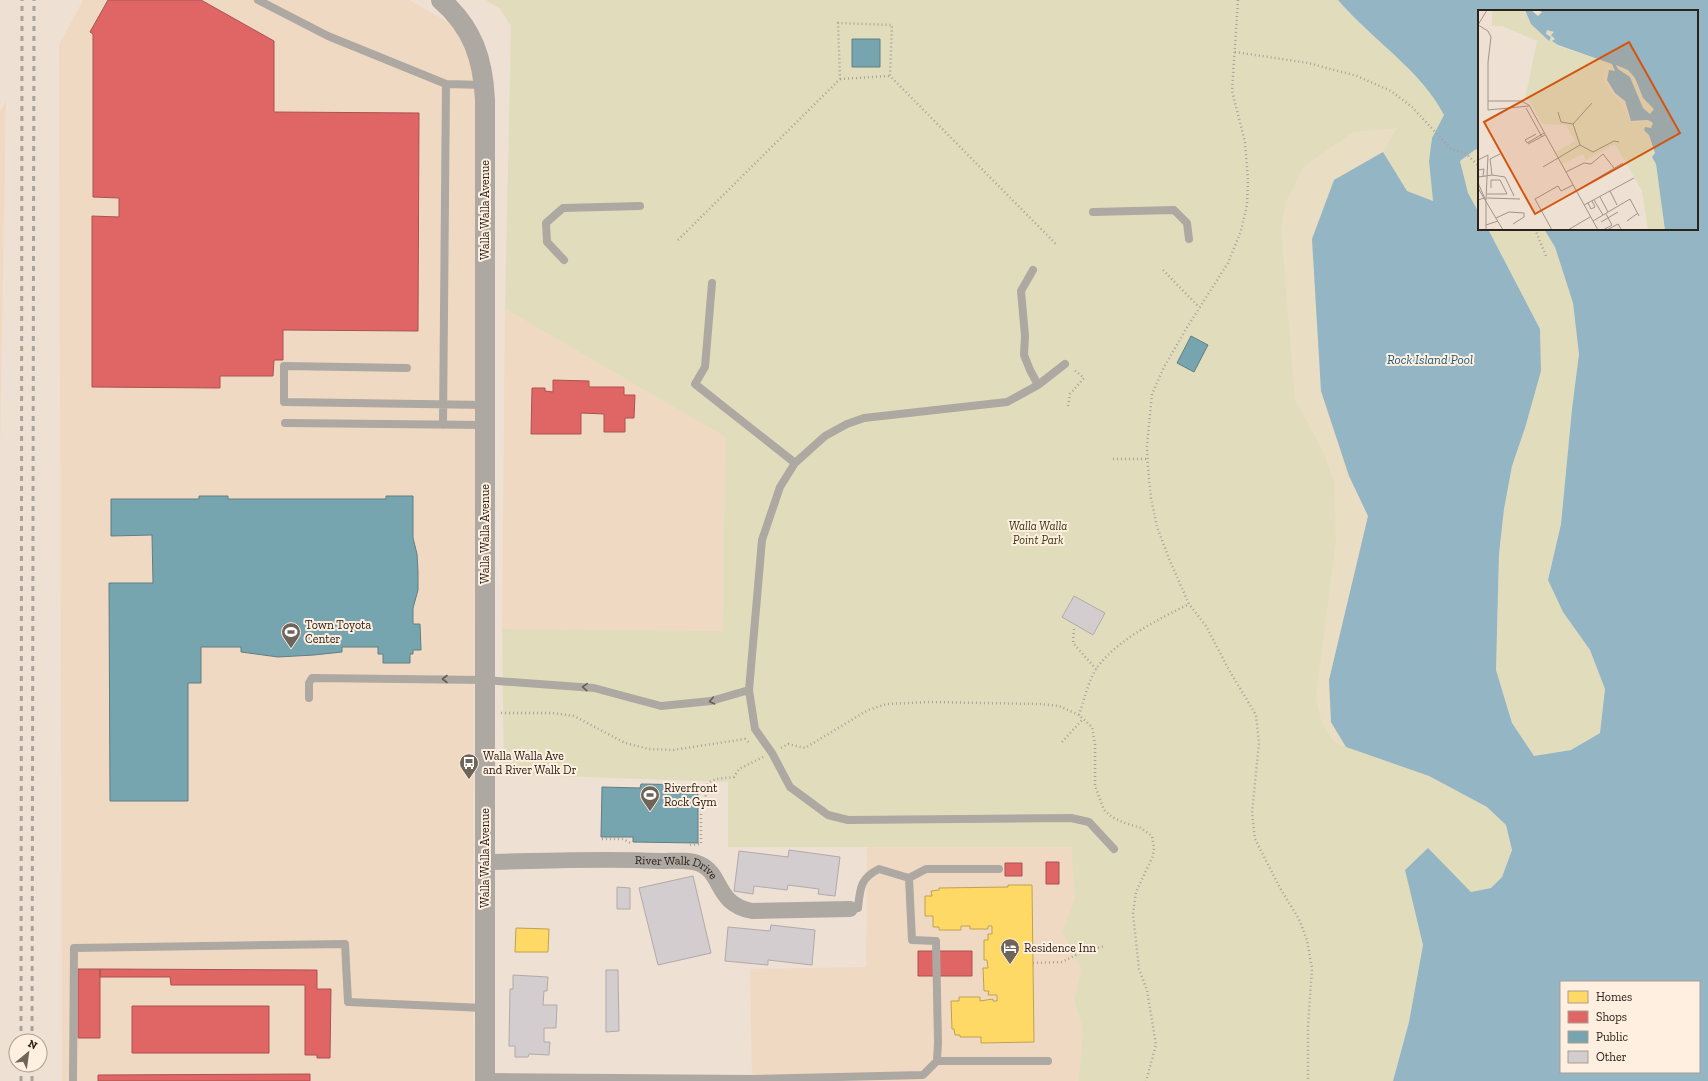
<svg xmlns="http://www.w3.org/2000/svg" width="1708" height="1081" font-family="'Zilla Slab',serif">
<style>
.built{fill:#f0d9c3}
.green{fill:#e1ddbc}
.sand{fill:#e9ddc3}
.water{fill:#94b5c4;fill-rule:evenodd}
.homes{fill:#ffd966;stroke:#bfa24f}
.shops{fill:#e06666;stroke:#aa524f}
.public{fill:#76a5af;stroke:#607e82}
.building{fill:#d3cdd0;stroke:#b0aaaa}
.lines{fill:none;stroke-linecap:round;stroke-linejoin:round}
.path{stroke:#a8a19a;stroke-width:2.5;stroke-dasharray:1 3;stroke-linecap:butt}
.service{stroke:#ada8a1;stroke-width:8}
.minor{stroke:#ada8a1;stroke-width:16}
.tertiary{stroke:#ada8a1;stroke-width:20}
.rail{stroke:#aaa39c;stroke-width:3;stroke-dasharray:5 5;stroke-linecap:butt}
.oneway{stroke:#665e56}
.labels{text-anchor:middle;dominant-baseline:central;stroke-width:4;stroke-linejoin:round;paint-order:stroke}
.street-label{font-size:12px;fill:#2b2219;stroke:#feefe1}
.park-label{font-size:12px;font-style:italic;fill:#35370f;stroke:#feefe1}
.poi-label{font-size:12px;fill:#2b2219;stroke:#feefe1;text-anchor:start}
.water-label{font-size:13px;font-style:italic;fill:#185975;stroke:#feefe1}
.inset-road{fill:none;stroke:#a09489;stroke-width:1}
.view{fill:#d5540d;fill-opacity:0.15;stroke:#d5540d;stroke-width:2}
.inset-edge{fill:none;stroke:#2b2219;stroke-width:2}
</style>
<rect width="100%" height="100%" fill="#eee0d3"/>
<path class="built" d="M83,0H409L443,19L466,36L477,54L473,932L474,1081H62L59,45Z
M6,101L0,448V112Z
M505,309L725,437L723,632L502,629Z
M867,847H1071L1075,897L1062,932L1081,970L1074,1000L1083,1031L1078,1081H752L750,969L866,967Z"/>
<path class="green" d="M486,0H1338C1371,40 1420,69 1444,115L1432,138L1429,161L1433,202L1407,191L1383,152L1329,680L1346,747L1429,776L1487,807L1506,825L1512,850L1502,877L1491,888L1471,892L1428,849L1405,870L1423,944L1409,1022L1393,1081H1078L1083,1031L1074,1000L1081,970L1062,932L1075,897L1071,847H728V782L504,774L502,629L723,631L725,437L505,309L511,26L500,9Z
M1476,148L1479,152V213L1468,193L1460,161Z
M1488,229H1544L1555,247L1573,303L1579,354L1572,409L1561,524L1548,580L1563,612L1590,650L1605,689L1600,733L1571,750L1533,756L1512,723L1496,670L1499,554L1504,509L1512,466L1525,428L1541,371L1540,329Z"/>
<path class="sand" d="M1397,128L1383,152L1334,180L1312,239L1321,391L1349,476L1368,516L1329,680L1331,722L1346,747L1334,742L1321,720L1316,697L1336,540L1334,481L1323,451L1295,400L1281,228L1286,202L1303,167L1353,132Z"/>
<path class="water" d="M1338,0H1708V1081H1393L1409,1022L1423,945L1405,870L1428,848L1471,892L1491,888L1502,877L1512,850L1506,825L1487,807L1429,776L1346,747L1331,722L1329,680L1368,516L1349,476L1321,391L1312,239L1334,180L1383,152L1407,191L1433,201L1429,161L1432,138L1444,115C1421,70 1371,39 1338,0ZM1479,11H1697V229H1544L1555,247L1573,303L1579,354L1572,409L1561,524L1548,580L1563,612L1590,650L1605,689L1600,733L1571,750L1534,756L1512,723L1496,670L1499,554L1504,509L1512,466L1525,428L1541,371L1540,329L1488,229H1479V213L1468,193L1460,161L1476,149L1479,152ZM1561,982H1699V1072H1561Z"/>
<path class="homes" d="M1008,885H1032L1034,1042L981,1043V1037H960V1035H955L954,1029H952L951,1001H959V997H980V1001L993,999V1001H997V995H988L989,991H984L983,968H988L987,960H984V940H988V934H992V926H988V929H970V926H961V930H939V927H933V916H925V896H932L931,891L939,890V888L1008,887Z
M516,928L549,929L548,952H515Z"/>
<path class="shops" d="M108,0H201L274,41V112L419,113L418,331L283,330V360H274L273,376H220V388L92,387V216L119,217V198L93,197V34L90,32Z
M553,380L589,381V387H624V395H635L634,418H625V432H604V414L581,413V434H531L532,388H545V391L553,392Z
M1046,862H1059V884H1046Z
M1005,863H1022V876H1005Z
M918,951H972V976H918Z
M78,969H100V1038H78Z
M100,969L317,970V989H331L330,1058H317V1055H305V985H171L170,977H100Z
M132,1006H269V1053H132Z
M310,1074V1081H98V1075Z"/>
<path class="public" d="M852,39H880V67H852Z
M1191,336L1208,345L1194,372L1177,363Z
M199,496H228V499H386V496H413V538L417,554L418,571V590L413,608V624H420L421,650H413V654H410V663H383V654H378V647H342V652L314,655L278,657L241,652V647H201V683H188V801H110L109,583H153L152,535L111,536V499H199Z
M641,784L698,785V843L633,842V837H601L602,787L640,788Z"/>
<path class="building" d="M1074,596L1105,613L1093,635L1062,617Z
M789,850L840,857L835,896L818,894L819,889L788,885L787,890L754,886L753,894L734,891L739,851L788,857Z
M693,876L711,953L658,965L639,888Z
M617,887L630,888V909H617Z
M771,925L815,930L812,965L768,960V965L725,961L728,927L770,931Z
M606,970H618L619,1031L606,1032Z
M513,975L548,977L547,991H544L543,1005H557L556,1028H544V1042H550L549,1055L529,1054L528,1057H515V1046H509L510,989H513Z"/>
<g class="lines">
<path class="path" d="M1238,0L1232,91L1245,142L1248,180L1247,205L1241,231L1228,263L1186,329L1164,367L1152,394L1147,446L1148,468L1151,498L1157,527L1170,561L1189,604L1206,626L1229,670L1256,715L1259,743L1252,813L1255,839L1280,888L1299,919L1307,940L1312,968L1308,1026V1081
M1235,52L1308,63L1357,76L1391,91L1412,107L1451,149L1465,153L1479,166
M840,79L890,76
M1535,229L1546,256
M678,240L840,79L838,23L892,25L890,76L1056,244
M1163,270L1199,307
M1068,406L1070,394L1084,378L1074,370
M1113,459H1148
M1074,629L1073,643L1096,669
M501,713H553L574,716L625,743L649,749L673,750L745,739L750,743
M1079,715C1084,700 1088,682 1096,669C1116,640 1159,619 1189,604
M1062,742L1083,719
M781,748L788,744L805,748L868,710L887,704L929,702L1040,704L1059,706L1079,715L1092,727L1095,744V786L1104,810L1112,817L1125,823L1141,828L1152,836L1154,848L1153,856L1136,892L1133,914L1139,969L1147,990L1156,1045L1146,1081
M602,839H623L632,844
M690,845L701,844V806L706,798C702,777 719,779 734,777L739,769L763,757
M1033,963L1062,962L1084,951L1105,946"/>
<path class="service" d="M258,0L328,36L446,84L484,85
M1093,212L1174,210L1187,223L1189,239
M564,260L547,242L546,223L563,208L640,206
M1033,270L1021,291L1025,336L1024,355L1030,370L1038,385
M712,283L705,367L695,384L795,463
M1065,364L1038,385L1007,402L864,418L847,424L825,436L795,463L780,487L762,540L749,690L755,729L772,753L790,787L828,815L848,820L1071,818L1089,822L1114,849
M407,368L284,366V402L486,405
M285,423L485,425
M443,425L446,84
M309,698V683L312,678L484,680L594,688L661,706L711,701L749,690
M909,878L926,869H999
M850,909L858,908C860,889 860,878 879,869L909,878L912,940L936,941L938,1043L937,1061
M485,1077L753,1079L923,1075L937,1061H1048
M73,1081L74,948L345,944L348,1002L484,1008"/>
<path class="minor" id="s1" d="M485,862C544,861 603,858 661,861C673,861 689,859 700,864C723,874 715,904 752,911L850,909"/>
<path class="tertiary" d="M441,0C473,28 483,59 485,100V1081"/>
<path class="rail" d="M21,1041L22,0
M32,1041L34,0
M21,1081V1065
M32,1081V1065"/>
</g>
<defs><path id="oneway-chevron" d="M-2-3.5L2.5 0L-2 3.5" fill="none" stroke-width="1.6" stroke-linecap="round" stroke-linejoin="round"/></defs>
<g class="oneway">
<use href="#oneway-chevron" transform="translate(445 679) rotate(-180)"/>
<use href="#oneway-chevron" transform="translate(585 687) rotate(-176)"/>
<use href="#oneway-chevron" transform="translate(712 701) rotate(168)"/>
</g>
<defs>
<g id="stadium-pin" transform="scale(1)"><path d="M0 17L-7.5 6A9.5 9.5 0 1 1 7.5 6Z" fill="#6f645a" stroke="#feefe1"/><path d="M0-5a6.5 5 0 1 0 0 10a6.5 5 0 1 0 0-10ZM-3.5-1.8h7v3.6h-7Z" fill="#fff"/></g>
<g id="bus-pin" transform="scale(1)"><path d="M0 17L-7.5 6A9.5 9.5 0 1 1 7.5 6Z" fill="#6f645a" stroke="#feefe1"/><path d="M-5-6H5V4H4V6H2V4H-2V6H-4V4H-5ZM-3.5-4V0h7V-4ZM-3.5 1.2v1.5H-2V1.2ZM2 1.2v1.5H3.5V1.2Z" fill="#fff"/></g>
<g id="hotel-pin" transform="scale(1)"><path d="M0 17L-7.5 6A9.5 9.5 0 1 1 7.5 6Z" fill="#6f645a" stroke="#feefe1"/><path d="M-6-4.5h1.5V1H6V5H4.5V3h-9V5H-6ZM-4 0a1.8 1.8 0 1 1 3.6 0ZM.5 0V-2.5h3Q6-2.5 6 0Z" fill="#fff"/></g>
</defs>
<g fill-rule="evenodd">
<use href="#stadium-pin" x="291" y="632"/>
<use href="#bus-pin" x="469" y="763"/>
<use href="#stadium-pin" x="650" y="795"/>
<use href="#hotel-pin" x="1010" y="948"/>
</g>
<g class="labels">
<g class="street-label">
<text transform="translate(485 210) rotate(-90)">Walla Walla Avenue</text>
<text transform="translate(485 534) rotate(-90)">Walla Walla Avenue</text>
<text transform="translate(485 858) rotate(-90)">Walla Walla Avenue</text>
<text stroke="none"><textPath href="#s1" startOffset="193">River Walk Drive</textPath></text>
</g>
<g class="park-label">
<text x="1038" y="526">Walla Walla<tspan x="1038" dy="14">Point Park</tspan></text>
</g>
<g class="poi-label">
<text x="305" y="625">Town Toyota<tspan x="305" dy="14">Center</tspan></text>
<text x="483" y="756">Walla Walla Ave<tspan x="483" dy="14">and River Walk Dr</tspan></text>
<text x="664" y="788">Riverfront<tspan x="664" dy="14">Rock Gym</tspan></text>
<text x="1024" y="948">Residence Inn</text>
</g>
<g class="water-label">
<text x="1430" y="359">Rock Island Pool</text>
</g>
</g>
<g transform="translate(1478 10)">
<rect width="220" height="220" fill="#eee0d3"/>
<path d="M14,0H47L63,24L71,31L73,27L69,24V20L76,22L77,29L75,30L80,36L134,54L137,62L131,60L151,107L156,112L170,110L175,113L173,118L167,117L177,143L174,147L178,154L187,220H170L164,181L137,134L108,150L105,144L85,154L78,142L97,131L88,115L64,114L51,90L47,89L59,31L24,16H14ZM138,55L150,60L157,68L165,88L177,99L172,104L165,98L152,67L140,59Z" fill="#e1ddbc"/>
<path d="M131,57L128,65L147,91L151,107L156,112L151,109L142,90L135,85L126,71L125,65Z" fill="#e9ddc3"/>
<path d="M47,0H53L60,6L64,2L60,0H220V220H187L178,154L174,147L177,143L171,125L166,120L167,117L173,118L175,113L170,110L153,111L147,91L137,83L129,70L131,60L137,61L134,54L80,35L74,31L77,29L73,25L76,22L69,20L68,24L73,27L71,31L53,14ZM138,55L150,60L157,68L165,88L176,99L172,104L165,98L152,67L140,59Z" fill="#94b5c4" fill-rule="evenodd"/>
<path class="inset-road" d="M0,15L10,21L13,27L10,52V100M0,15L9,0M10,91H43L51,95L120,220M114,93L95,114L102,135L115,142L136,131L141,132M48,98L64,127M10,100L51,96M80,102L83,112L95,114M58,124L47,130L49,133L66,123M50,134L67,125M0,150L10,145L8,190M65,157L102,135M0,160L6,159L5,166M88,162L106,153L113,154L125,144L136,158M0,165L1,167L14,165L12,149L22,144M14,165L27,167L36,186M0,173L8,191V220M0,178L25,220M98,181L145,153M132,181L139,195M9,184H29L22,170H13V178M122,187L130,202M9,188L42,189M116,190L125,205M110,193L113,199L117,197L114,191M106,195L156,168M0,198V190L6,188M18,208L31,202L46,203V207L35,214M115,211L152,189L161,206M149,211L160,203M123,212L140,202M8,215L20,211M74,220L57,189L80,176L83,181L95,175M90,220L112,207M125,220L134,215L128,204M129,220L140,214L143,219"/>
<path class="view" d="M151,32L202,123L57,204L6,112Z"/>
<rect width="220" height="220" class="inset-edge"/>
</g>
<rect x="1560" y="981" width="140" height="92" fill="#feefe1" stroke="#aa9d91"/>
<rect x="1568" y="991" width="20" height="12" fill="#ffd966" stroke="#aa9d91"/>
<text x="1596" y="1001" font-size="12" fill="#2b2219">Homes</text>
<rect x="1568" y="1011" width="20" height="12" fill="#e06666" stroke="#aa9d91"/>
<text x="1596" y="1021" font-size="12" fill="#2b2219">Shops</text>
<rect x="1568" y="1031" width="20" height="12" fill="#76a5af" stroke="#aa9d91"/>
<text x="1596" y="1041" font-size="12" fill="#2b2219">Public</text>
<rect x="1568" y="1051" width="20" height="12" fill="#d3cdd0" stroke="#aa9d91"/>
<text x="1596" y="1061" font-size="12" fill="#2b2219">Other</text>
<g transform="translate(28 1053) rotate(29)"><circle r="19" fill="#feefe1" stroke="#aa9d91"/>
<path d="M0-3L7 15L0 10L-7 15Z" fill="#6f645a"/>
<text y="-6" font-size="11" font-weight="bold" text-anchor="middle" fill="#2b2219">N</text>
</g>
</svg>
